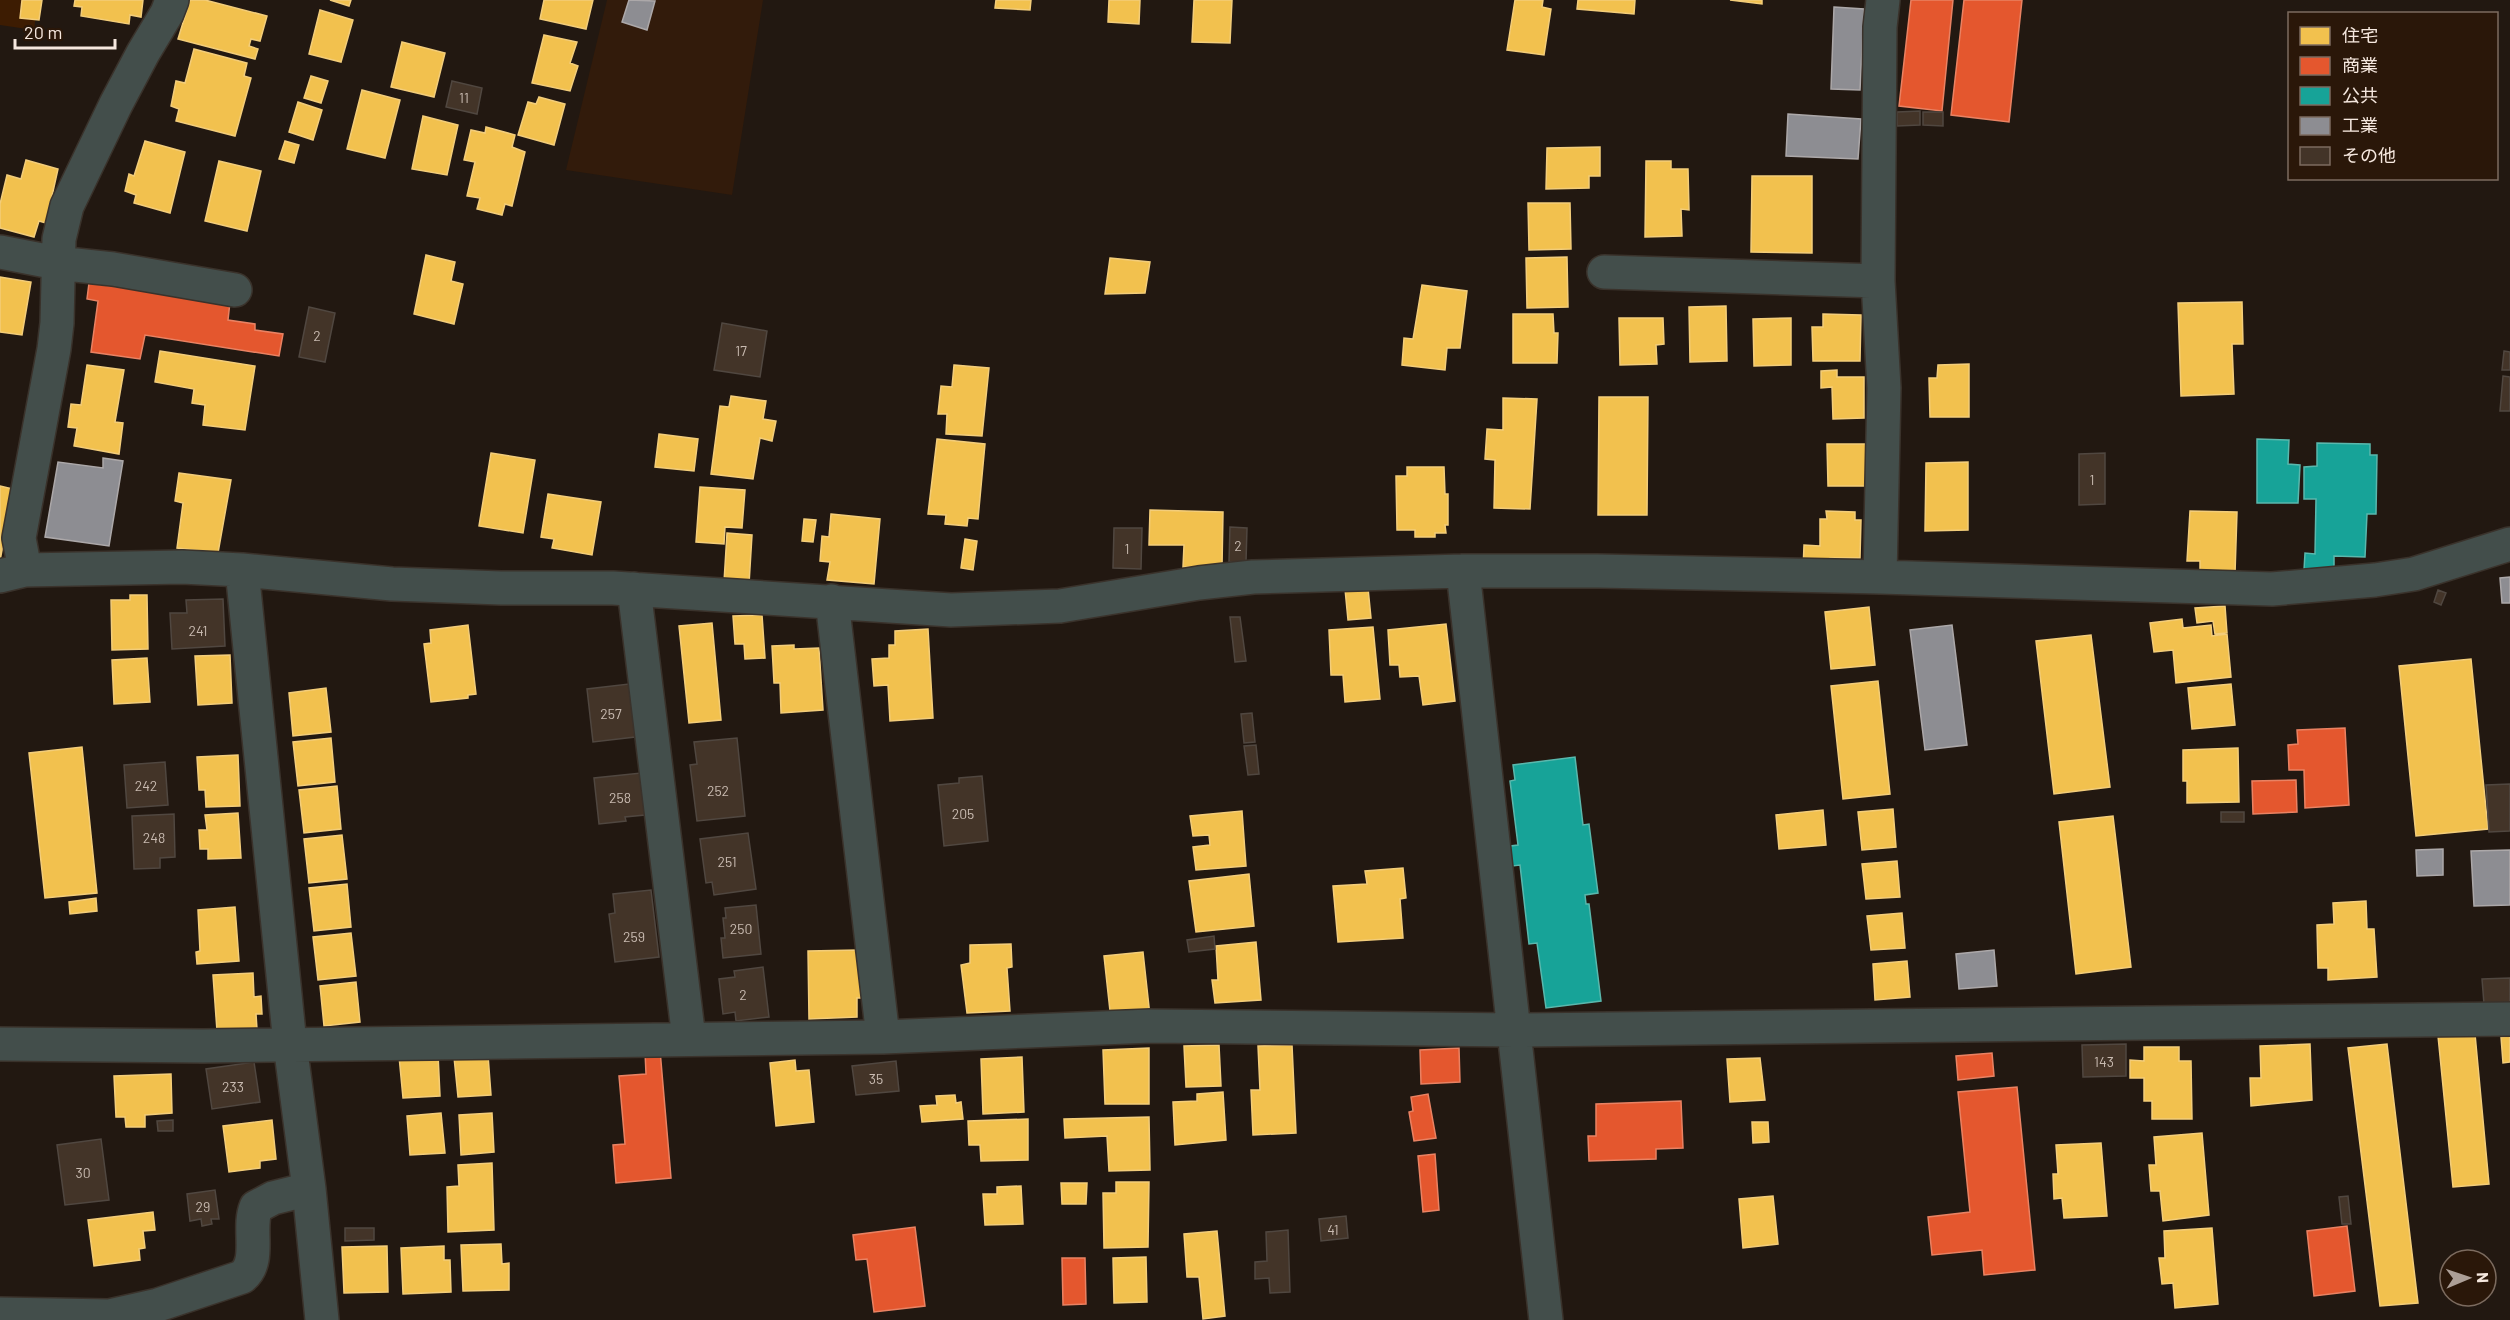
<svg xmlns="http://www.w3.org/2000/svg" width="2510" height="1320" font-family="Barlow,'Noto Sans JP',sans-serif">
<style>
.built{fill:#321b0b}
.green{fill:#3d1c02}
.homes{fill:#f2c14e;stroke:#f3cd7a;stroke-width:1.5}
.shops{fill:#e4572e;stroke:#e98263;stroke-width:1.5}
.public{fill:#17a398;stroke:#5ab8ad;stroke-width:1.5}
.industry{fill:#8d8d92;stroke:#aca8a9;stroke-width:1.5}
.building{fill:#433428;stroke:#504740;stroke-width:1.5}
.lines{fill:none;stroke-linecap:round;stroke-linejoin:round}
.minor-casing{stroke:#3a322b;stroke-width:36}
.minor{stroke:#434e4b;stroke-width:33}
.labels{text-anchor:middle;dominant-baseline:central;stroke-width:6;stroke-linejoin:round;paint-order:stroke}
.number-label{font-size:14px;fill:#c9bbb1}
</style>
<rect width="100%" height="100%" fill="#221811"/>
<path class="built" d="M607,0H763L732,195L566,170Z"/>
<path class="green" d="M0,0H38L34,30L0,25Z"/>
<path class="homes" d="M22,0H42L39,20L20,18Z
M75,0H143L141,17L130,15L129,24L81,16L82,7L74,6Z
M190,0H205L267,16L260,41L251,39L249,46L258,49L255,59L178,39Z
M330,0H351L349,6Z
M544,0H593L586,29L540,19Z
M996,0H1031L1030,10L995,8Z
M1109,0H1140L1139,24L1108,22Z
M1194,0H1232L1230,43L1192,42Z
M1515,0H1543L1542,7L1551,9L1544,55L1507,50Z
M1578,0H1635L1634,14L1577,9Z
M1730,0H1762V4Z
M320,10L353,20L341,62L309,54Z
M544,35L577,42L570,63L578,66L570,91L532,83Z
M402,42L445,53L434,97L391,87Z
M194,49L247,63L244,76L251,78L235,136L176,121L179,109L171,106L176,81L185,83Z
M311,76L328,81L321,103L304,98Z
M362,90L400,100L385,158L347,149Z
M539,97L565,104L554,145L518,135L528,102L536,104Z
M298,102L322,110L313,140L289,132Z
M423,116L458,125L447,175L412,169Z
M486,127L515,135L512,147L525,152L512,206L505,204L502,215L477,209L480,198L467,196L475,162L464,160L471,130L485,133Z
M145,141L185,152L170,213L134,203L136,195L125,191L129,174L134,176Z
M285,141L299,145L294,163L279,159Z
M1600,147V176H1589V188L1546,189L1547,148Z
M26,160L58,169L46,223L39,221L34,237L0,228V204L7,175L21,179Z
M219,161L261,171L247,231L205,221Z
M1646,161H1671V169H1688L1689,210L1681,209L1682,236L1645,237Z
M1752,176H1812V253L1751,252Z
M1528,203H1570L1571,249L1529,250Z
M426,255L455,262L451,281L463,284L454,324L414,314Z
M1567,257L1568,307L1527,308L1526,258Z
M1110,258L1150,262L1145,293L1105,294Z
M0,277L31,282L22,335L0,332Z
M1422,285L1467,291L1460,348H1447L1445,370L1402,365L1404,338L1413,339Z
M2242,302L2243,344H2232L2234,394L2181,396L2178,303Z
M1726,306L1727,361L1690,362L1689,307Z
M1513,314H1553L1554,333H1558L1557,363H1513Z
M1823,314L1861,315L1860,361H1813L1812,327H1823Z
M1619,318H1663L1664,344L1656,345L1657,364L1620,365Z
M1791,318V365L1754,366L1753,319Z
M160,351L255,366L245,430L203,425L205,405L192,403L194,389L155,382Z
M1969,364V417H1930L1929,378H1937L1938,365Z
M87,365L124,370L115,422L123,423L119,454L74,446L77,428L68,427L71,404L81,405Z
M954,365L989,368L982,436L946,434L947,414H938L941,386L952,387Z
M1837,370V377H1864V418L1833,419L1832,387L1821,388V371Z
M731,396L766,401L763,419L776,421L772,441L760,438L753,479L711,474L720,406L729,407Z
M1599,397H1648L1647,515H1598Z
M1503,398L1537,399L1530,509L1494,508L1495,460L1485,459L1487,429L1503,430Z
M659,434L698,439L694,471L655,467Z
M937,439L985,444L978,519L968,518L967,526L945,524L946,515L928,514Z
M1827,444H1866V486H1828Z
M491,453L535,460L523,533L479,526Z
M1968,462V530L1925,531L1926,463Z
M1407,467H1444L1445,494H1448V525H1445L1446,533H1435V537H1415V530H1397L1396,476H1407Z
M179,473L231,480L218,553L177,548L183,503L175,501Z
M0,486L13,489L0,561Z
M700,487L745,490L742,528L725,527L724,544L696,542Z
M548,494L601,502L592,555L552,548L554,539L541,537Z
M1150,510L1223,512L1222,567H1183L1184,545H1149Z
M1826,511L1855,512V520H1861L1860,558H1830L1829,572L1803,571L1804,545L1820,546V519H1827Z
M2190,511L2237,512L2235,574H2200V561H2187Z
M831,514L880,519L874,584L827,580L830,562L820,561L822,536L829,537Z
M804,519L816,520L813,542L802,541Z
M727,533L752,535L749,584L724,582Z
M965,539L977,541L973,570L961,568Z
M1368,588L1371,618L1348,620L1345,589Z
M130,595H147L148,649L112,650L111,600H130Z
M2225,606L2227,633L2215,634L2213,621L2197,623L2195,608Z
M1869,607L1875,665L1831,669L1825,612Z
M762,615L765,658L745,659L744,644H735L733,616Z
M2182,619L2183,628L2211,625L2212,636L2227,634L2231,677L2176,683L2173,650L2154,652L2150,623Z
M712,623L721,720L689,723L679,626Z
M1446,624L1455,701L1423,705L1419,676L1400,677L1399,665H1390L1388,630Z
M468,625L476,694L468,695V698L431,702L424,644L431,643L430,630Z
M1373,627L1380,699L1345,702L1343,675H1331L1329,630Z
M928,629L933,718L890,721L888,685L874,686L872,659L889,658V645H895V631Z
M2091,635L2110,787L2054,794L2036,641Z
M794,645V649L819,648L823,710L781,713L780,683H774L772,646Z
M230,655L232,703L198,705L195,656Z
M147,658L150,702L114,704L112,660Z
M2471,659L2488,829L2416,836L2399,666Z
M1878,681L1890,794L1843,799L1831,686Z
M2231,684L2235,725L2192,729L2188,688Z
M326,688L331,732L293,736L289,693Z
M331,738L335,782L298,786L293,742Z
M82,747L97,893L45,898L29,753Z
M2238,748L2239,802L2187,803V781H2183V750Z
M238,755L240,806L206,807L205,790H199L197,757Z
M337,786L341,829L304,833L299,790Z
M1893,809L1896,847L1862,850L1858,812Z
M1823,810L1826,845L1779,849L1776,815Z
M1242,811L1246,866L1196,870L1193,847L1210,845L1209,835L1193,836L1190,816Z
M238,813L241,858L208,859V849H200L199,830H207L205,815Z
M2113,816L2131,967L2076,974L2059,822Z
M342,835L347,879L309,883L304,839Z
M1897,861L1900,897L1866,899L1862,864Z
M1403,868L1406,898L1400,899L1403,938L1338,942L1333,886L1367,884L1365,871Z
M1249,874L1254,926L1196,932L1189,881Z
M347,884L351,927L314,931L309,888Z
M96,898L97,911L70,914L69,902Z
M2366,901L2367,929H2374L2377,977L2328,980V968H2318L2317,925L2334,924L2333,903Z
M235,907L239,961L197,964L196,952L200,951L198,910Z
M1902,913L1905,948L1871,950L1867,916Z
M351,933L356,976L318,980L313,937Z
M1256,942L1261,1000L1215,1003L1212,980H1218L1216,946Z
M1011,944L1012,967L1007,968L1010,1011L967,1013L961,965L970,963V945Z
M858,950L861,998H857V1017L809,1019L808,951Z
M1143,952L1150,1016L1111,1020L1104,956Z
M1907,961L1910,997L1875,1000L1873,964Z
M253,973L254,997L261,996L262,1014H256L257,1029L217,1031L213,975Z
M356,982L360,1022L324,1026L320,986Z
M2475,1034L2489,1184L2453,1187L2438,1036Z
M2510,1036V1062L2503,1063L2501,1037Z
M2310,1044L2312,1100L2251,1106L2250,1078H2261L2260,1046Z
M2387,1044L2418,1303L2380,1306L2348,1048Z
M1219,1045L1221,1086L1186,1087L1184,1046Z
M1292,1045L1296,1133L1253,1135L1251,1090H1260L1258,1046Z
M2144,1047H2179V1061H2191L2192,1119H2152V1101H2144V1078H2130V1060L2144,1061Z
M1149,1048V1104H1105L1103,1050Z
M438,1054L440,1096L403,1098L399,1056Z
M488,1055L491,1095L458,1097L454,1057Z
M1022,1057L1024,1112L983,1114L981,1059Z
M1760,1058L1765,1100L1730,1102L1727,1059Z
M795,1060L796,1071L809,1070L814,1122L776,1126L770,1063Z
M171,1074L172,1113L145,1115V1127H126L125,1117H116L114,1076Z
M1223,1092L1226,1140L1175,1145L1173,1102L1197,1101V1094Z
M955,1095L956,1103L961,1102L963,1119L922,1122L920,1106L937,1105L936,1096Z
M441,1113L445,1153L410,1155L407,1116Z
M492,1113L494,1152L461,1155L459,1115Z
M1149,1117L1150,1170L1109,1171L1107,1136L1065,1138L1064,1119Z
M1028,1119V1160L981,1161L980,1145H969L968,1121Z
M272,1120L276,1159L260,1161V1168L229,1172L223,1126Z
M1752,1122H1768L1769,1142L1753,1143Z
M2202,1133L2209,1215L2163,1221L2160,1191H2151L2149,1165H2156L2154,1137Z
M2101,1143L2107,1216L2064,1218L2062,1198L2054,1199L2053,1174H2058L2056,1145Z
M492,1163L494,1230L448,1232L447,1187L459,1186L458,1165Z
M1116,1182H1149L1148,1247L1104,1248L1103,1193H1116Z
M1061,1183H1087L1086,1204H1062Z
M1021,1186L1023,1224L985,1225L983,1194H997V1187Z
M1773,1196L1778,1244L1743,1248L1739,1199Z
M153,1212L155,1230L143,1231L145,1248L139,1249L140,1260L94,1266L88,1220Z
M2212,1228L2218,1304L2175,1308L2173,1283L2162,1284L2159,1258H2165L2164,1231Z
M1217,1231L1225,1316L1203,1319L1199,1277H1187L1184,1234Z
M501,1244L502,1264L509,1263V1290L463,1291L461,1245Z
M387,1246L388,1292L344,1293L342,1247Z
M444,1246V1260H450L451,1292L403,1294L401,1248Z
M1146,1257L1147,1302L1114,1303L1113,1258Z"/>
<path class="shops" d="M1911,0H1953L1942,111L1899,106Z
M1964,0H2022L2009,122L1951,115Z
M89,283L230,302L228,320L255,324V330L283,334L279,356L145,335L140,359L91,352L98,301L87,299Z
M2345,728L2349,805L2305,808L2304,770H2289L2288,745L2298,744L2297,730Z
M2296,780L2297,812L2253,814L2252,781Z
M1459,1048L1460,1082L1421,1084L1420,1050Z
M660,1050L671,1178L616,1183L613,1145L625,1144L619,1076L646,1074L645,1052Z
M1992,1053L1994,1076L1958,1080L1956,1056Z
M2017,1087L2035,1270L1984,1275L1982,1250L1932,1255L1928,1217L1970,1212L1958,1092Z
M1428,1094L1436,1138L1414,1141L1409,1112L1413,1111L1411,1097Z
M1681,1101L1683,1148L1656,1149V1159L1589,1161L1588,1136H1596V1104Z
M1435,1154L1439,1210L1423,1212L1418,1156Z
M2347,1226L2355,1291L2314,1296L2307,1231Z
M915,1227L925,1306L874,1312L867,1259L856,1260L853,1235Z
M1062,1258H1085L1086,1304L1063,1305Z"/>
<path class="public" d="M2257,439L2289,440L2288,464L2300,465L2298,503H2257Z
M2317,443L2370,444V455H2377L2376,514H2367L2365,557L2334,556V570H2304L2305,553L2315,554L2316,499H2304V467L2317,466Z
M1575,757L1583,825L1589,824L1598,893L1585,895L1586,904H1589L1601,1001L1546,1008L1537,943L1529,944L1520,865L1504,867L1502,847L1518,845L1510,781L1515,780L1513,765Z"/>
<path class="industry" d="M629,0L655,1L647,30L622,22Z
M1834,7L1864,9L1860,90L1831,89Z
M1788,114L1861,119L1858,159L1786,156Z
M103,458L123,461L109,546L45,537L58,462L103,468Z
M2510,577V603H2502L2500,578Z
M1952,625L1967,745L1925,750L1910,630Z
M2443,849V875L2417,876L2416,850Z
M2510,850V905L2474,906L2471,851Z
M1994,950L1997,986L1959,989L1956,954Z"/>
<path class="building" d="M452,81L482,88L477,114L446,107Z
M1920,111V125L1897,126V112Z
M1923,112H1943V126L1923,125Z
M309,307L335,313L325,362L299,357Z
M722,323L767,331L760,377L714,370Z
M2504,351L2510,352V370H2502Z
M2503,376L2510,377V411H2500Z
M2105,453V504L2079,505V454Z
M1230,527L1247,528L1246,562H1229Z
M1114,528H1142L1141,569L1113,568Z
M2438,590L2446,593L2441,605L2434,602Z
M223,599L225,646L172,649L170,613H187L186,600Z
M1230,617H1240L1246,661L1235,662Z
M629,684L635,737L593,742L587,689Z
M1252,713L1255,742L1244,743L1241,714Z
M737,738L745,816L697,821L690,765L697,764L694,742Z
M1256,745L1259,774L1248,775L1244,746Z
M165,762L168,805L127,808L124,765Z
M641,773L645,815L625,817L626,821L599,824L594,778Z
M982,776L988,841L944,846L938,785L959,783V778Z
M2510,784V831L2489,832L2486,785Z
M2221,812H2244V822H2221Z
M174,814L175,857L160,858V868L134,869L132,816Z
M748,833L756,889L714,895L712,882L706,883L700,839Z
M651,890L659,957L615,962L609,914L615,913L613,894Z
M756,905L761,954L723,958L721,938H725L723,918H726L725,908Z
M1214,936L1215,949L1189,952L1187,940Z
M763,967L769,1017L736,1021L735,1012L723,1014L719,979L735,977L734,971Z
M2510,978V1003L2484,1004L2482,979Z
M2126,1044V1076L2083,1077L2082,1045Z
M896,1061L899,1091L856,1095L852,1066Z
M254,1062L260,1102L212,1109L206,1069Z
M173,1120V1131H158L157,1121Z
M101,1139L109,1200L65,1205L57,1145Z
M215,1190L219,1219H211L212,1224L202,1226L201,1219L190,1221L187,1194Z
M2348,1196L2351,1224H2342L2339,1197Z
M1346,1216L1348,1238L1321,1241L1319,1219Z
M345,1228H374V1240L345,1241Z
M1288,1230L1290,1292L1270,1293L1269,1278L1255,1279V1262L1267,1261L1266,1232Z"/>
<g class="lines">
<g class="minor-casing">
<path id="minor" d="M0,252L57,263L113,269L235,290
M1604,272L1878,281
M25,570L19,538L54,349L57,323L59,239L67,206L116,104L143,53L167,13L172,0
M242,570L290,1044L309,1189L322,1320
M1463,571L1546,1320
M0,576L25,570L182,567L242,570L392,584L501,588H613L951,610L1060,606L1199,583L1253,577L1463,571H1598L1880,577L2272,589L2375,580L2414,574L2510,544
M1880,577L1884,388L1878,281L1880,27L1883,0
M634,589L689,1039
M832,601L883,1037
M0,1044L203,1046L883,1037L1151,1026L1514,1030L2510,1019
M0,1314L109,1316L158,1305L242,1277C262,1261 247,1229 256,1207L273,1198L309,1189"/>
</g>
<use href="#minor" class="minor"/>
</g>
<g class="labels">
<g class="number-label">
<text x="464" y="97">11</text>
<text x="317" y="335">2</text>
<text x="741" y="350">17</text>
<text x="2092" y="479">1</text>
<text x="1238" y="545">2</text>
<text x="1127" y="548">1</text>
<text x="198" y="630">241</text>
<text x="611" y="713">257</text>
<text x="146" y="785">242</text>
<text x="718" y="790">252</text>
<text x="620" y="797">258</text>
<text x="963" y="813">205</text>
<text x="154" y="837">248</text>
<text x="727" y="861">251</text>
<text x="741" y="928">250</text>
<text x="634" y="936">259</text>
<text x="743" y="994">2</text>
<text x="2104" y="1061">143</text>
<text x="876" y="1078">35</text>
<text x="233" y="1086">233</text>
<text x="83" y="1172">30</text>
<text x="203" y="1206">29</text>
<text x="1333" y="1229">41</text>
</g>
</g>
<rect x="2288" y="12" width="210" height="168" fill="#2a1709" stroke="#7c6b5f" stroke-width="1.5"/>
<rect x="2300" y="27" width="30" height="18" fill="#f2c14e" stroke="#7c6b5f" stroke-width="1.5"/>
<text x="2342" y="42" font-size="18" fill="#f6e8df">住宅</text>
<rect x="2300" y="57" width="30" height="18" fill="#e4572e" stroke="#7c6b5f" stroke-width="1.5"/>
<text x="2342" y="72" font-size="18" fill="#f6e8df">商業</text>
<rect x="2300" y="87" width="30" height="18" fill="#17a398" stroke="#7c6b5f" stroke-width="1.5"/>
<text x="2342" y="102" font-size="18" fill="#f6e8df">公共</text>
<rect x="2300" y="117" width="30" height="18" fill="#8d8d92" stroke="#7c6b5f" stroke-width="1.5"/>
<text x="2342" y="132" font-size="18" fill="#f6e8df">工業</text>
<rect x="2300" y="147" width="30" height="18" fill="#433428" stroke="#7c6b5f" stroke-width="1.5"/>
<text x="2342" y="162" font-size="18" fill="#f6e8df">その他</text>
<g transform="translate(2468 1278) rotate(88)"><circle r="28" fill="#2a1709" stroke="#7c6b5f" stroke-width="1.5"/>
<path d="M0-4.5L10 22L0 15L-10 22Z" fill="#ac9f97"/>
<text y="-9" font-size="16" font-weight="bold" text-anchor="middle" fill="#f6e8df">N</text>
</g>
<path d="M15 39v9h100v-9" fill="none" stroke="#f6e8df" stroke-width="3"/>
<text x="24" y="39" font-size="18" fill="#f6e8df" stroke="#2a1709" stroke-width="4.5" paint-order="stroke">20 m</text>
</svg>
